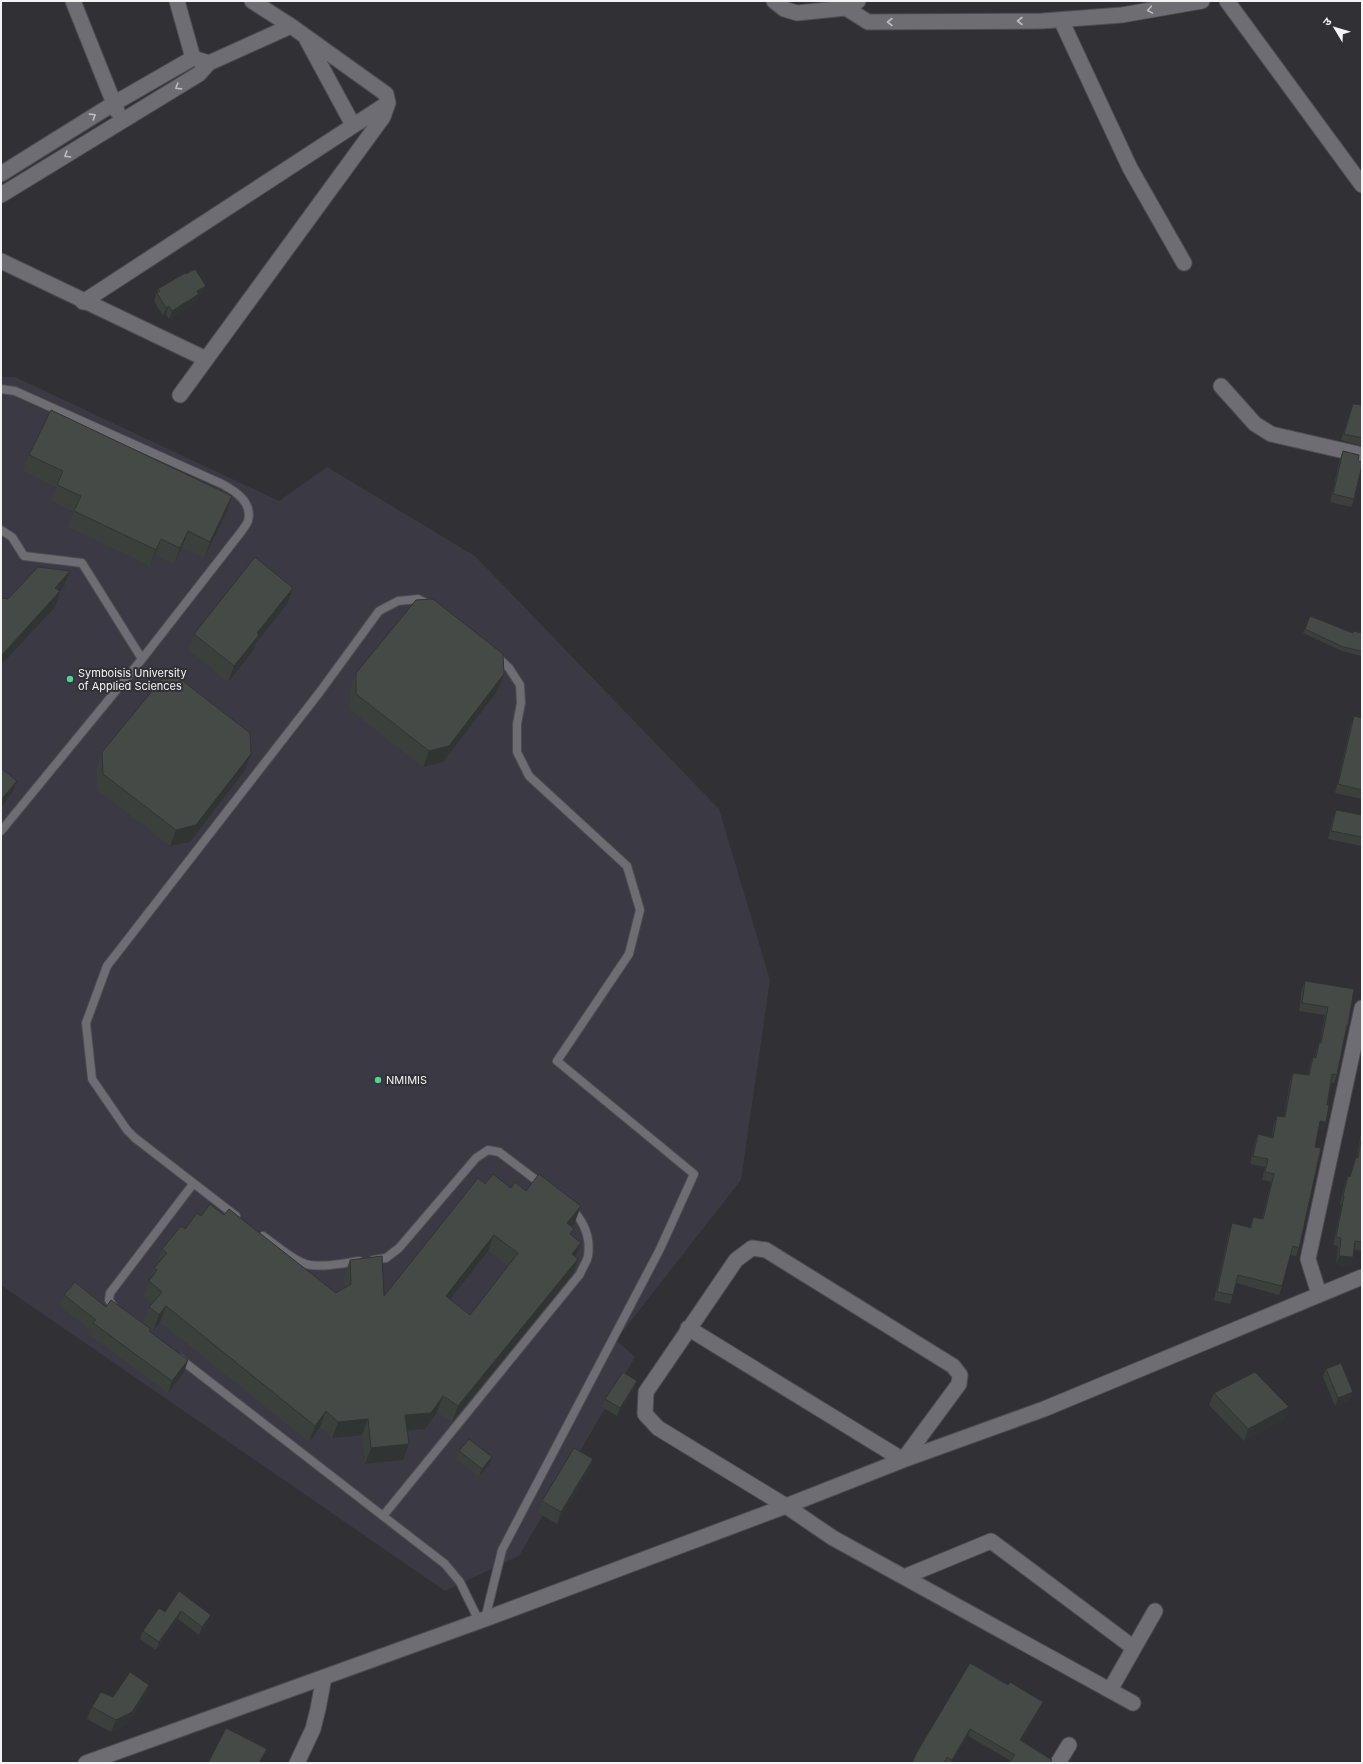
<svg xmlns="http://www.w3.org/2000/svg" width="1363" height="1764" font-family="Inter,'Noto Sans Devanagari',sans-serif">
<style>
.built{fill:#3b3943}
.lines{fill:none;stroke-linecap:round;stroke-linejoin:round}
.service-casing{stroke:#4d4c51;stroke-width:10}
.minor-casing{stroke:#4d4c51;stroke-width:17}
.service{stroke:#6e6d73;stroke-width:8}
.minor{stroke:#6e6d73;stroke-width:15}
.wall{fill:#3b403d;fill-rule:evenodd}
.shaded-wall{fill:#303432}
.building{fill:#454a47;stroke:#303432;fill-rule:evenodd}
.oneway{stroke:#bebdc1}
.poi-dot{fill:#51d398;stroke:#313035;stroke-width:1.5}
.labels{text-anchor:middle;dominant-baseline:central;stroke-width:4;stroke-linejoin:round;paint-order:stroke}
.poi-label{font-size:11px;fill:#f3f2f5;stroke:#313035;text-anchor:start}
</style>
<rect width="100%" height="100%" fill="#313035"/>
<path class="built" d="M1,377H15L279,501L327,467L475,556L719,809L770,980L741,1180L616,1340L635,1357L519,1556L445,1591L1,1285Z"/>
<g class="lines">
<g class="service-casing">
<path id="service" d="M1,389L15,391L222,484C235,491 253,502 248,521C247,524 243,529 241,532L142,659
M1,530L12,537L24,556L82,563L142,659L1,831
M236,1216L135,1138L127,1130L92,1079L86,1023L107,966L319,693L379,611L398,601L418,599L428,604
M263,1236C276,1245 288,1257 303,1263C317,1269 344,1263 359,1261
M373,1260L386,1258L399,1248L476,1158L488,1150L499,1152L544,1186
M116,1310L109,1300L110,1293L193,1184
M179,1358L445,1564L460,1582L479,1621
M383,1516L580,1274C582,1268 587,1262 588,1256C591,1237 583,1220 570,1207
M485,1619L502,1550L660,1249L694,1174L557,1061L629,954L640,910L627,866L529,776L517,752V724L521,703L520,685L509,668L496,656"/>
</g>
<g class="minor-casing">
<path id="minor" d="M73,1L117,111
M177,1L193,58
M774,1L784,9L797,13L846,8L858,1
M1227,1L1362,185
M846,8L868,22L1042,21L1122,15L1202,1
M1061,20L1130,168L1184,263
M307,40L353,125
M1,174L113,104L193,58L209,63
M1,195L199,74L209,63L291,26
M1,261L206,359
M83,302L388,103
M1221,386L1255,424L1271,434L1362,455
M180,395L383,117L388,103L386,94L291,26L252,1
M1319,1294L1308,1259L1362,1008
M688,1328L903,1460L959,1384L960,1375L953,1366L766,1250L752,1248L736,1260L646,1392L645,1414L658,1428L786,1506L833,1538L1133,1703
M904,1577L991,1541L1134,1648
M1110,1690L1155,1611
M86,1763L485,1619L786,1506L903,1460L1044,1409L1362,1277
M297,1763L313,1729L318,1709L324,1677
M1058,1763L1069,1745"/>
</g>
<use href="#service" class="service"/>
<use href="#minor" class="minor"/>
</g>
<path class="wall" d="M158,289L203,294L198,297L196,303L169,319L166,314L163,316L154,301Z
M1353,404L1362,405V446L1341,440Z
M1343,451L1358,461L1354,499L1351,507L1330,502L1340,459Z
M29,455L232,496L226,513L204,558L182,547L174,564L155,555L150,566L68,527L74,512L51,501L56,487L23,471Z
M293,588L287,604L256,643L253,651L228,682L188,650L194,634Z
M1310,616L1353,633V631L1362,633V656L1342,651L1303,633Z
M356,673L498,690L443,762L423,767L350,710V689Z
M1354,716L1362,718V799L1335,793L1351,724Z
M102,752L251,754L245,770L190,842L170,846L97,790V768Z
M1336,810L1362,815V846L1328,839L1333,818Z
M1305,981L1348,1025L1345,1034L1337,1075L1334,1083H1331L1327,1105L1326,1122L1323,1130H1318L1299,1248L1296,1256L1290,1255L1282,1286L1279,1295L1236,1283L1233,1295L1230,1304L1214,1300L1229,1232L1232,1223L1250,1227L1253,1217L1262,1219L1271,1182L1262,1180L1265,1167L1250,1164L1255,1142L1258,1134L1272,1137L1274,1124L1277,1116L1284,1117L1290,1081L1293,1073L1308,1075L1310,1065L1313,1057L1315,1058L1316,1051L1319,1043H1320L1325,1015L1299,1011L1302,989Z
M1362,1127V1251L1354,1249L1351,1265L1336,1264L1338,1246L1333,1245L1342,1204H1340L1345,1184L1348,1176L1350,1177L1353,1165L1356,1157H1357Z
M485,1184L526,1191L575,1222L571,1227L572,1236L576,1257L578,1259L572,1275L452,1422L437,1412L425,1429L407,1430L409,1444L403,1460L365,1464L362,1435L332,1438L320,1427L309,1442L160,1322L153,1331L150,1329L149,1332L188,1360L184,1372L168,1393L89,1335L91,1331L60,1306L64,1295L106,1307L143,1323L149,1307L152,1304L143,1297L154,1268L156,1265L162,1249L185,1229L201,1216L224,1215L336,1293L345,1288L344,1276L350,1260L384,1296ZM488,1251L508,1266L470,1315L450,1299Z
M1326,1369L1353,1392L1350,1400L1335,1406L1323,1377Z
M637,1381L634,1389L617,1416L602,1407L605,1399Z
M1214,1393L1289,1407L1285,1419L1244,1441L1209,1405Z
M459,1451L492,1457L489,1465L479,1477L456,1459Z
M593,1459L589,1471L557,1524L538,1513L542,1501Z
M179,1591L208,1623L199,1635L178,1619L156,1650L140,1639L143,1631L165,1612Z
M149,1685L145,1697L127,1724L111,1732L87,1719L92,1707Z
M1008,1685L1043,1702L1040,1709L1021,1741L1051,1763L1011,1761L968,1736L951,1763H912Z"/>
<path class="shaded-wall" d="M206,286L203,294L198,297L196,303L169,319L172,311L197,291Z
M169,306L166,314L163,316L166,308Z
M232,496L226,513L204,558L210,542Z
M188,531L182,547L174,564L180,548Z
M161,539L155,555L150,566L156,550Z
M70,571L64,586L60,591L55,607L1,665V656Z
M293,588L287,604L256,643L253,651L228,682L234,666L257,633Z
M504,674L498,690L443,762L423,767L429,751Z
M251,754L245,770L190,842L170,846L176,830Z
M17,781L12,793L1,807V800Z
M1320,1121L1326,1122L1323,1130H1317Z
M581,1206L575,1222L562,1239L567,1223Z
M494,1235L488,1251L440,1312L446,1296Z
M581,1243L575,1259L572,1254Z
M1339,1256L1353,1257L1351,1265L1336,1264Z
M578,1259L572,1275L452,1422L458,1406Z
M166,1306L160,1322L153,1331L159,1315Z
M188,1360L184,1372L168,1393L172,1381Z
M637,1381L634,1389L617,1416L620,1408Z
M1353,1392L1350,1400L1335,1406L1338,1398Z
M443,1396L437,1412L425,1429L399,1431L405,1415Z
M1289,1407L1285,1419L1244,1441L1248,1429Z
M326,1411L320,1427L309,1442L315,1426Z
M368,1419L362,1435L332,1438L338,1422Z
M409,1444L403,1460L365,1464L371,1448Z
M492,1457L489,1465L479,1477L482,1469Z
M593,1459L589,1471L557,1524L561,1512Z
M181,1611L178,1619L156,1650L159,1642Z
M211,1615L208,1623L199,1635L202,1627Z
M149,1685L145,1697L127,1724L111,1732L116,1720Z
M1043,1702L1040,1709L1017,1747L1020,1740Z
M970,1729L968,1736L951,1763H950L952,1760Z
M267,1749L261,1763H259Z"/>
<path class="building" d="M195,269L206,286L197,291L199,294L172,311L169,306L166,308L157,293L160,291L158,289L185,273L186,274Z
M1353,404L1362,405V438L1344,434Z
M51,410L232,496L210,542L188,531L180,548L161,539L156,550L74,511L81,496L57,485L63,471L29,455Z
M1343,451L1359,455L1358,461L1362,462V465L1354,499L1333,494Z
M255,557L293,588L257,633L259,635L234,666L194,634Z
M38,567L70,571L55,588L60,591L1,656V598L8,599Z
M433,599L503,654L504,674L449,746L429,751L356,694V673L416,600Z
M1310,616L1353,633V631L1362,633V651L1343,647L1305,629Z
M179,678L250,733L251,754L196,825L176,830L103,774L102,752L162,679Z
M1354,716L1362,718V790L1338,784Z
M1,768L17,781L1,800Z
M1336,810L1362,815V837L1331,831Z
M1305,981L1354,989L1348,1025H1347L1337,1075L1332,1074L1327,1105H1329L1326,1122L1320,1121L1315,1147L1321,1148L1299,1248L1293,1246L1282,1286L1238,1275L1233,1295L1217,1292L1232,1223L1251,1228L1253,1217L1263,1219L1274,1174L1265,1172L1268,1159L1253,1156L1258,1134L1273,1138L1277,1116L1285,1117L1293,1073L1309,1075L1313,1057L1316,1058L1319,1043H1321L1328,1007L1302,1003Z
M1362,1135V1242L1355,1241L1353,1257L1339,1256L1341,1238L1336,1237L1344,1196H1343L1348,1176L1350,1177L1356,1157L1358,1158Z
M493,1174L511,1188L515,1182L526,1191L539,1174L581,1206L567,1223L574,1229L570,1234L581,1243L572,1254L578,1259L458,1406L443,1396L431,1413L405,1415L409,1444L371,1448L368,1419L338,1422L326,1411L315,1426L166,1306L159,1315L149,1307L162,1292L149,1281L157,1270L154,1268L167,1253L162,1249L181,1226L185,1229L197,1213L201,1216L210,1204L224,1215L229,1209L336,1293L351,1284L350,1260L382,1256L384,1296L478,1178L485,1184ZM494,1235L518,1253L470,1315L446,1296Z
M75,1282L106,1307L111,1300L151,1329L149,1331L188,1360L172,1381L93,1323L96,1320L64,1295Z
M1341,1363L1353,1392L1338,1398L1326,1369Z
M623,1372L637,1381L620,1408L605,1399Z
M1255,1372L1289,1407L1248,1429L1214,1393Z
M469,1439L492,1457L482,1469L459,1451Z
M574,1448L593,1459L561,1512L542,1501Z
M179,1591L211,1615L202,1627L181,1611L159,1642L143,1631L159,1608L165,1612Z
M970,1663L1008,1685L1010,1682L1043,1702L1020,1740L1052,1760L1050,1763H1009L1015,1755L970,1729L952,1760L947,1757L944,1763H912L917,1752Z
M130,1672L149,1685L132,1712L116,1720L92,1707L101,1692L113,1697Z
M226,1728L267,1749L259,1763H208Z"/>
<defs><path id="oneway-chevron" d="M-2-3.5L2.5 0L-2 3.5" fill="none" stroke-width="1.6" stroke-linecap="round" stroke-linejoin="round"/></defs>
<g class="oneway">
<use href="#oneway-chevron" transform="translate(1150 10) rotate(170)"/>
<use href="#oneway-chevron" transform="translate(1020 21) rotate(180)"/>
<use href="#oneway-chevron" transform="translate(890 22) rotate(180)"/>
<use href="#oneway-chevron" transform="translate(178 87) rotate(148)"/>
<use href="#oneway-chevron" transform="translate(93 116) rotate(-32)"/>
<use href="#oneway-chevron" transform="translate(67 155) rotate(149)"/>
</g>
<g class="poi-dot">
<circle cx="70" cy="679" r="4"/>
<circle cx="378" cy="1080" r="4"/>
</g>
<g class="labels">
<g class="poi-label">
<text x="78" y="673">Symboisis University<tspan x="78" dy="13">of Applied Sciences</tspan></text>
<text x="386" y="1080">NMIMIS</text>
</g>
</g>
<rect width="1363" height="1764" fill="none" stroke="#f3f2f5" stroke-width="4"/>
<g transform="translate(1335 28) rotate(308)" stroke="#313035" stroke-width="3" paint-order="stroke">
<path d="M0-3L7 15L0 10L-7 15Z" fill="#f3f2f5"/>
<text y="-6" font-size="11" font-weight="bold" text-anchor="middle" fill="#f3f2f5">उ</text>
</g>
</svg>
